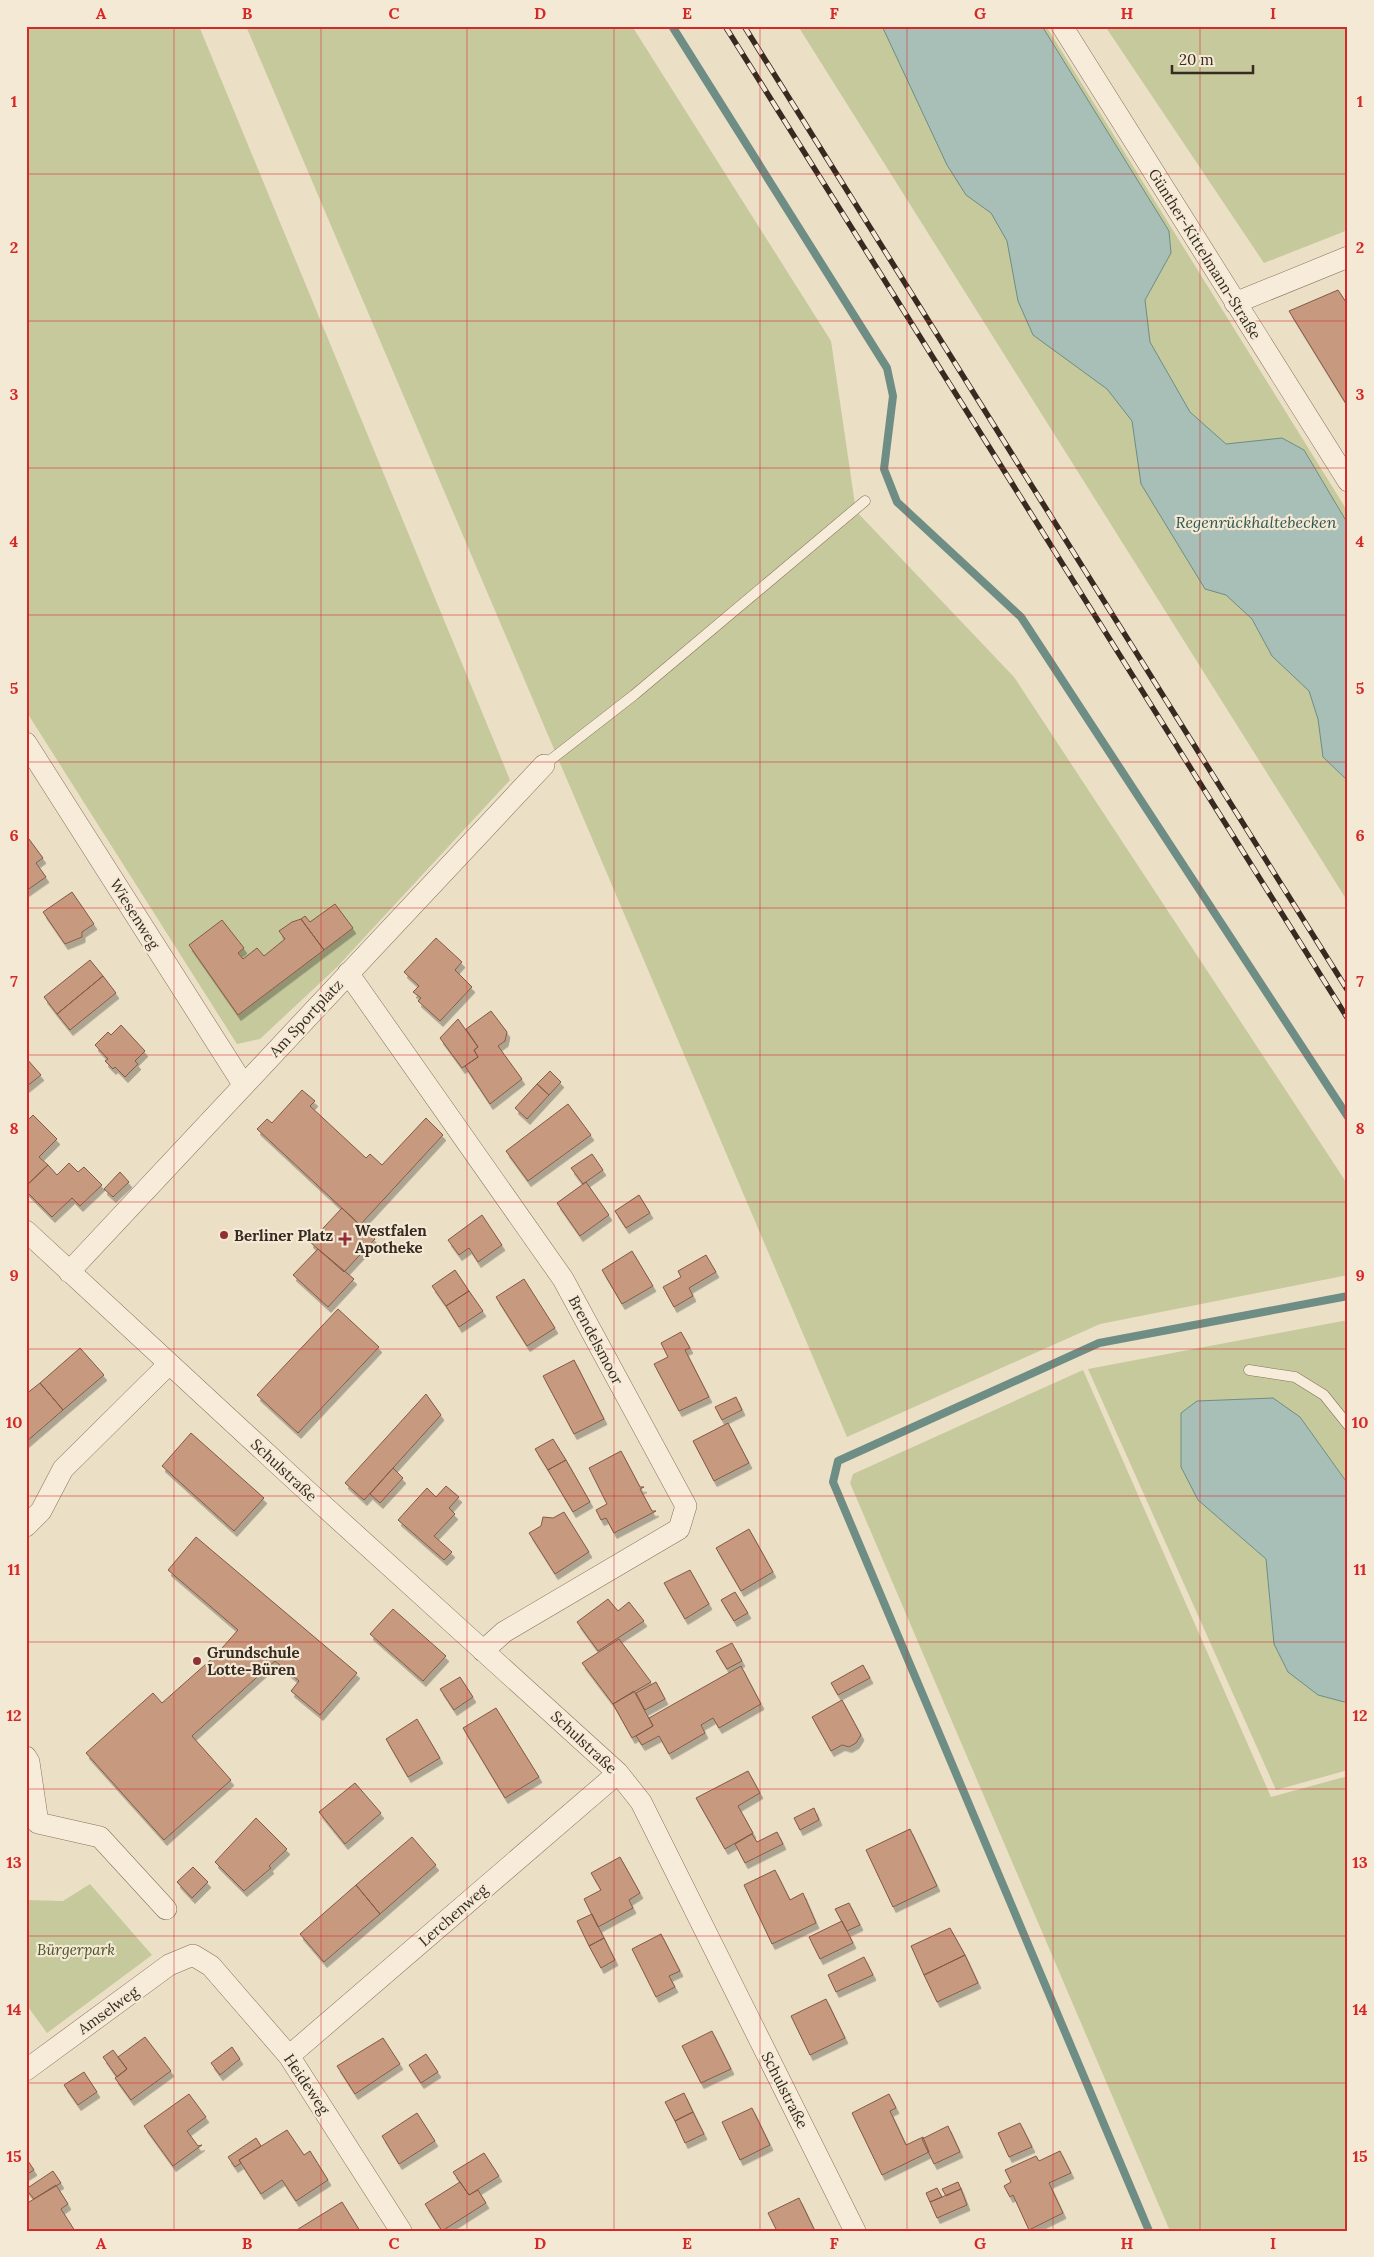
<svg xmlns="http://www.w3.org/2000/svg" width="1374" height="2257" font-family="Lora,serif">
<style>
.green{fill:#c6c99b}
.water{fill:#a7bfb7;stroke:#6e8d84}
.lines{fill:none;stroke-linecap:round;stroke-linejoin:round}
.stream{stroke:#6e8d84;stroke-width:8}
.building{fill:#c7997f;stroke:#835a44;filter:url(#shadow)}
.lane-casing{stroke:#86715d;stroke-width:11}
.street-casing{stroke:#86715d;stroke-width:22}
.lane{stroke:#f7ecd9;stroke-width:10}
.street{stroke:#f7ecd9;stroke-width:21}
.rail-casing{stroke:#372a20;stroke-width:5.5}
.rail{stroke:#f3e9d5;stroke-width:4;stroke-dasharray:11;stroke-linecap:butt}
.grid{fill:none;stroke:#d62828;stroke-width:1;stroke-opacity:0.55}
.poi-dot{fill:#913136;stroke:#f3e9d5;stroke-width:2}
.labels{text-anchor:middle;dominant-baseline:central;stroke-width:4.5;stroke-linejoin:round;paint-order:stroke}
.street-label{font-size:15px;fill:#372a20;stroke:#f3e9d5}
.poi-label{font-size:15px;font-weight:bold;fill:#372a20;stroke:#f3e9d5;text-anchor:start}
.park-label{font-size:15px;font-style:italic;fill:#495228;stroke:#f3e9d5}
.water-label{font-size:16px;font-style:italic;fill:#305651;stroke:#f3e9d5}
.neatline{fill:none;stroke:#d62828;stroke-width:2}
.grid-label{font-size:16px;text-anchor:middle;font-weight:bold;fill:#d62828}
</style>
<defs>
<filter id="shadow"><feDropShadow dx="3" dy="5.5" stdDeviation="0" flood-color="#0004"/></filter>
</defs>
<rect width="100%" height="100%" fill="#ebdfc6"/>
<path class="green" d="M26,26H199L510,780L337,967L260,1039L237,1044L26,711Z
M246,26H632L831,341L856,511L1014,677L1348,1185V1275L1100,1324L847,1437Z
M798,26H1046L1348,512V902Z
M1105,26H1348V230L1264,263Z
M1348,1320V1484L1300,1417L1198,1500L1266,1559L1274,1644L1344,1703H1348V1770L1276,1790L1088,1369Z
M1083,1370L1271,1797L1348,1776V2231H1170L850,1483L853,1474Z
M90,1884L152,1955L47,2033L26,2004V1900L63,1901Z"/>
<path class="water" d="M882,26H1042L1169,231L1171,253L1145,300L1150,342L1190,412L1226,444L1282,438L1304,450L1348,524V781L1323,757L1318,719L1309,691L1272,656L1252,619L1226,595L1205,589L1141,484L1132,421L1107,389L1033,335L1018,301L1007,241L991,213L966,195L947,165Z
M1273,1398L1300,1417L1348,1484V1703L1318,1695L1288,1672L1274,1644L1266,1559L1198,1500L1181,1467V1413L1197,1401Z"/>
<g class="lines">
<path class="stream" d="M672,26L887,368L893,396L884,469L897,502L1021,617L1348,1117
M1149,2231L833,1482L838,1461L1099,1343L1348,1296"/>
</g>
<path class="building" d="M1338,290L1348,305V407L1289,311Z
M26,835L43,858L36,863L46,877L26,891Z
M72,892L94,924L82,932V937L65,944L43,912Z
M335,904L353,928L324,950L301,919L305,916L310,922Z
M301,919L324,950L238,1015L189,945L222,920L244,948L238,953L243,959L257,948L264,956L285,939L279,931L292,922Z
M436,938L462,962L455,970L472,987L440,1021L418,1001L421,998L413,992L419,986L404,972Z
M90,960L103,976L57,1014L44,997Z
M103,976L116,993L70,1030L57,1014Z
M491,1011L507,1032L505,1041L498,1046L522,1079L490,1104L465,1066L478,1057L474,1050L478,1047L466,1029Z
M458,1019L478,1047L474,1050L478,1057L462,1068L440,1038Z
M121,1025L145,1051L135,1061L138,1064L125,1077L115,1067L113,1069L105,1061L108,1059L95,1045L108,1032L111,1035Z
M26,1058L41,1075L26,1087Z
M550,1071L561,1082L549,1095L537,1084Z
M537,1084L549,1095L527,1119L515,1108Z
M302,1090L315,1101L310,1106L366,1158L370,1154L382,1165L426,1118L443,1135L360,1225L257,1129L267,1119L272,1123Z
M568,1104L591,1135L528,1181L506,1151Z
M33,1115L57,1139L39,1157L48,1165L26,1186V1122Z
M592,1154L603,1170L583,1184L571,1168Z
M69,1163L78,1172L84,1167L102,1185L80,1206L72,1198L52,1217L26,1191V1186L48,1165L57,1175Z
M120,1172L129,1182L113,1197L104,1189Z
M586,1182L609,1215L580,1236L557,1203Z
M639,1195L650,1213L626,1228L615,1211Z
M342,1208L375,1239L344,1272L310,1242Z
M482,1215L502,1245L478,1262L469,1248L459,1255L448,1240Z
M318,1249L354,1279L328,1307L293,1275Z
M632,1251L653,1286L622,1304L602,1270Z
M706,1255L716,1272L689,1288L693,1296L674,1307L663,1287L681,1277L678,1271Z
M455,1270L469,1291L446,1306L432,1286Z
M524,1279L555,1328L527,1346L496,1297Z
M469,1291L483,1311L459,1327L446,1306Z
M338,1309L379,1347L298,1433L257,1395Z
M681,1332L690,1348L685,1350L709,1397L679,1411L654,1364L668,1357L661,1343Z
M80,1348L104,1375L63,1410L40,1383Z
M574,1360L604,1419L574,1434L543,1376Z
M40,1383L63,1410L26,1442V1394Z
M426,1394L441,1415L364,1500L345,1483Z
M736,1397L742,1410L722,1420L715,1407Z
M728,1423L749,1463L714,1481L693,1441Z
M191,1433L264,1498L234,1531L162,1466Z
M553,1439L566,1460L548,1470L535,1449Z
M621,1451L640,1487H644L640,1489L652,1511H656L614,1533L606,1518L601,1520L596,1510L607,1504L589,1468Z
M566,1460L590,1502L573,1512L548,1470Z
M393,1468L403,1478L380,1503L370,1494Z
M446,1486L459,1497L449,1508L455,1514L434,1536L452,1552L444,1560L398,1520L427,1488L436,1497Z
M564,1512L589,1552L555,1574L529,1533L541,1526L543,1517L553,1518Z
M749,1529L773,1572L741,1591L716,1548Z
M196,1537L357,1673L320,1715L291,1691L299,1681L275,1661L192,1736L231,1780L164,1840L86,1753L153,1693L162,1703L215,1656L238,1630L168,1570Z
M690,1570L709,1604L685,1619L664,1583Z
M735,1592L748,1613L734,1621L721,1600Z
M608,1599L618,1611L629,1602L644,1621L598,1651L577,1622Z
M393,1609L446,1656L423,1681L370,1634Z
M619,1639L651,1682L613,1704L582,1663Z
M732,1643L742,1661L727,1669L716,1651Z
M863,1665L870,1678L838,1695L831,1683Z
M741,1666L761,1704L719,1728L713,1718L701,1725L705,1733L669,1754L659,1736L642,1745L636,1736L653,1726L649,1718Z
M460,1677L473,1697L454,1710L440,1689Z
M656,1682L665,1699L645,1710L636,1693Z
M634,1691L653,1726L632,1738L613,1704Z
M842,1700L861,1735L856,1743L849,1747L842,1745L831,1751L812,1717Z
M496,1708L539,1777L505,1798L463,1728Z
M417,1719L440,1758L408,1777L386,1739Z
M748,1771L760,1793L738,1806L753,1833L725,1849L696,1798Z
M355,1783L381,1813L345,1844L319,1812Z
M814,1808L819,1820L800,1830L794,1818Z
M256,1818L287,1849L269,1866L271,1868L244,1891L215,1862Z
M910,1829L937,1886L893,1907L866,1850Z
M777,1832L783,1844L745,1863L735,1844L752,1834L757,1842Z
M412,1837L436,1865L380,1914L356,1885Z
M620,1857L640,1893L629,1900L633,1908L598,1927L584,1899L601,1890L591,1873Z
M193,1867L208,1882L192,1898L177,1882Z
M775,1870L790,1900L803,1893L816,1923L772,1944L744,1885Z
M356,1885L380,1914L324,1962L300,1934Z
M849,1903L860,1925L847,1931L835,1909Z
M592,1914L604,1938L589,1946L577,1921Z
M842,1921L853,1943L820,1959L809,1937Z
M950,1928L965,1955L924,1975L911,1946Z
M661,1934L680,1971L669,1976L675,1987L656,1997L632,1949Z
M604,1938L615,1960L601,1968L589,1946Z
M965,1955L978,1983L937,2002L924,1975Z
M864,1957L873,1975L836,1992L828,1975Z
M826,1999L845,2038L810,2055L791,2016Z
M712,2031L731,2069L701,2083L682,2046Z
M145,2037L171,2071L131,2100L115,2078L127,2069L118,2057Z
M383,2038L400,2064L355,2094L337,2066Z
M232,2047L240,2059L220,2075L211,2063Z
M113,2050L127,2069L117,2077L103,2057Z
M426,2054L438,2072L421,2083L409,2065Z
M84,2072L97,2092L78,2105L64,2085Z
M684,2093L693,2112L675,2121L665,2102Z
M189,2094L206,2117L187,2131L198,2146L202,2145L173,2166L144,2126Z
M889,2094L896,2108L890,2111L906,2145L923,2137L929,2152L882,2175L852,2113Z
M752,2108L770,2145L740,2160L722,2122Z
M693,2112L704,2134L685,2143L675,2121Z
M417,2113L435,2141L399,2164L382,2136Z
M1020,2123L1032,2147L1009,2157L998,2133Z
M948,2126L960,2152L934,2164L922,2139Z
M287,2130L304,2155L310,2151L328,2180L296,2201L282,2180L261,2194L239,2160Z
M256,2138L261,2146L239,2160L241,2163L235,2167L228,2157Z
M1060,2151L1071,2173L1049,2183L1063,2213L1029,2230L1013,2195L1010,2197L1004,2186L1011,2182L1005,2170L1036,2156L1039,2161Z
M484,2153L499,2176L469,2195L453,2172Z
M26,2158L34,2170L26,2175Z
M53,2171L61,2183L34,2199L26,2189Z
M460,2182L469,2195L478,2190L486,2203L442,2231L425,2204Z
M958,2182L961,2189L946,2196L942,2189Z
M56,2185L68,2204L61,2209L75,2231H28L26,2227V2204Z
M937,2188L942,2197L930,2202L926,2193Z
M961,2189L967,2205L937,2218L930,2202Z
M799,2198L815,2231H777L768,2213Z
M342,2202L360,2231H295Z"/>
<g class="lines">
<g class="lane-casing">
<path id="lane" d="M544,765L634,695L865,501
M1249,1370L1295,1377L1324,1395L1348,1425"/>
</g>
<g class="street-casing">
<path id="street" d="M1062,26L1348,481
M1235,303L1348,257
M26,743L243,1084
M348,973L563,1279L686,1506L679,1529L504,1632L483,1651
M26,1231L305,1489L618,1773L641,1802L855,2231
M69,1272L544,765
M26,1526L41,1511L63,1469L169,1364
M26,1757L29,1762L38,1823L100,1837L166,1909
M289,2056L618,1773
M26,2070L169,1965L193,1955L211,1966L289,2056L401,2231"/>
</g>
<use href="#lane" class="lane"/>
<use href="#street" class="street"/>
<g class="rail-casing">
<path id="rail" d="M725,26L1348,1019
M744,26L1348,991"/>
</g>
<use href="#rail" class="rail"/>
</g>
<path class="grid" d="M174,26V2231M321,26V2231M467,26V2231M614,26V2231M760,26V2231M907,26V2231M1053,26V2231M1200,26V2231M26,174H1348M26,321H1348M26,468H1348M26,615H1348M26,762H1348M26,908H1348M26,1055H1348M26,1202H1348M26,1349H1348M26,1496H1348M26,1642H1348M26,1789H1348M26,1936H1348M26,2083H1348"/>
<g class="poi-dot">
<circle cx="224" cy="1235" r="5"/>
<path d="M342.5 1231.5h5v5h5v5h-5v5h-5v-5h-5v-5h5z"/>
<circle cx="197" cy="1661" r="5"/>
</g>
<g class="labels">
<g class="street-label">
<text transform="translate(1205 254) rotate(58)">Günther-Kittelmann-Straße</text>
<text transform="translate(135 914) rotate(58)">Wiesenweg</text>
<text transform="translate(306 1018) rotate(-47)">Am Sportplatz</text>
<text transform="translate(596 1340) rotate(62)">Brendelsmoor</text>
<text transform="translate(284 1470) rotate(43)">Schulstraße</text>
<text transform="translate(584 1742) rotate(43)">Schulstraße</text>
<text transform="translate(453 1915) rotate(-41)">Lerchenweg</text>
<text transform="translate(108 2010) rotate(-36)">Amselweg</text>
<text transform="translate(307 2084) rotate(56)">Heideweg</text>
<text transform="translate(785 2090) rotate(63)">Schulstraße</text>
</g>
<g class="poi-label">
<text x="355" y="1230">Westfalen<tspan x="355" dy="17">Apotheke</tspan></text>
<text x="234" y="1235">Berliner Platz</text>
<text x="207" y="1652">Grundschule<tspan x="207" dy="17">Lotte-Büren</tspan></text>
</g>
<g class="park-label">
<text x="76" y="1949">Bürgerpark</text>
</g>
<g class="water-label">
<text x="1256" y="522">Regenrückhaltebecken</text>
</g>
</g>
<rect width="1374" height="2257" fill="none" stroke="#f3e9d5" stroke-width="55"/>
<path d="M1172 65v8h81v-8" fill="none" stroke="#372a20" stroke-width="2.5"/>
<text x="1179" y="65" font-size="15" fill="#372a20" stroke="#f3e9d5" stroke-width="4" paint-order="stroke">20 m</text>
<rect x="28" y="28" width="1318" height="2202" class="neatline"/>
<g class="grid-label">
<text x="101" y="19">A</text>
<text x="247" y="19">B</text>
<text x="394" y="19">C</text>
<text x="540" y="19">D</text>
<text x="687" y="19">E</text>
<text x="834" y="19">F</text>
<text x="980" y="19">G</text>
<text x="1127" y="19">H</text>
<text x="1273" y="19">I</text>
<text x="14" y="107">1</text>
<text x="1360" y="107">1</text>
<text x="14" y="253">2</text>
<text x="1360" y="253">2</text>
<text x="14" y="400">3</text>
<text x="1360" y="400">3</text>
<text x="14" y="547">4</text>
<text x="1360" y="547">4</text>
<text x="14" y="694">5</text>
<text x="1360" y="694">5</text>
<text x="14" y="841">6</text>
<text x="1360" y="841">6</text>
<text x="14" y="987">7</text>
<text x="1360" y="987">7</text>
<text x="14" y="1134">8</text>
<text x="1360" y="1134">8</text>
<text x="14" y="1281">9</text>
<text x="1360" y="1281">9</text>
<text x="14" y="1428">10</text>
<text x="1360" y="1428">10</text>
<text x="14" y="1575">11</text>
<text x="1360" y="1575">11</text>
<text x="14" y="1721">12</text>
<text x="1360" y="1721">12</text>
<text x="14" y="1868">13</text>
<text x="1360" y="1868">13</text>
<text x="14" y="2015">14</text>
<text x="1360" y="2015">14</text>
<text x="14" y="2162">15</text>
<text x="1360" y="2162">15</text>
<text x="101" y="2249">A</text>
<text x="247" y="2249">B</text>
<text x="394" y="2249">C</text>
<text x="540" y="2249">D</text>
<text x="687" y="2249">E</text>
<text x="834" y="2249">F</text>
<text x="980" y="2249">G</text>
<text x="1127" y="2249">H</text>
<text x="1273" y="2249">I</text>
</g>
</svg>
